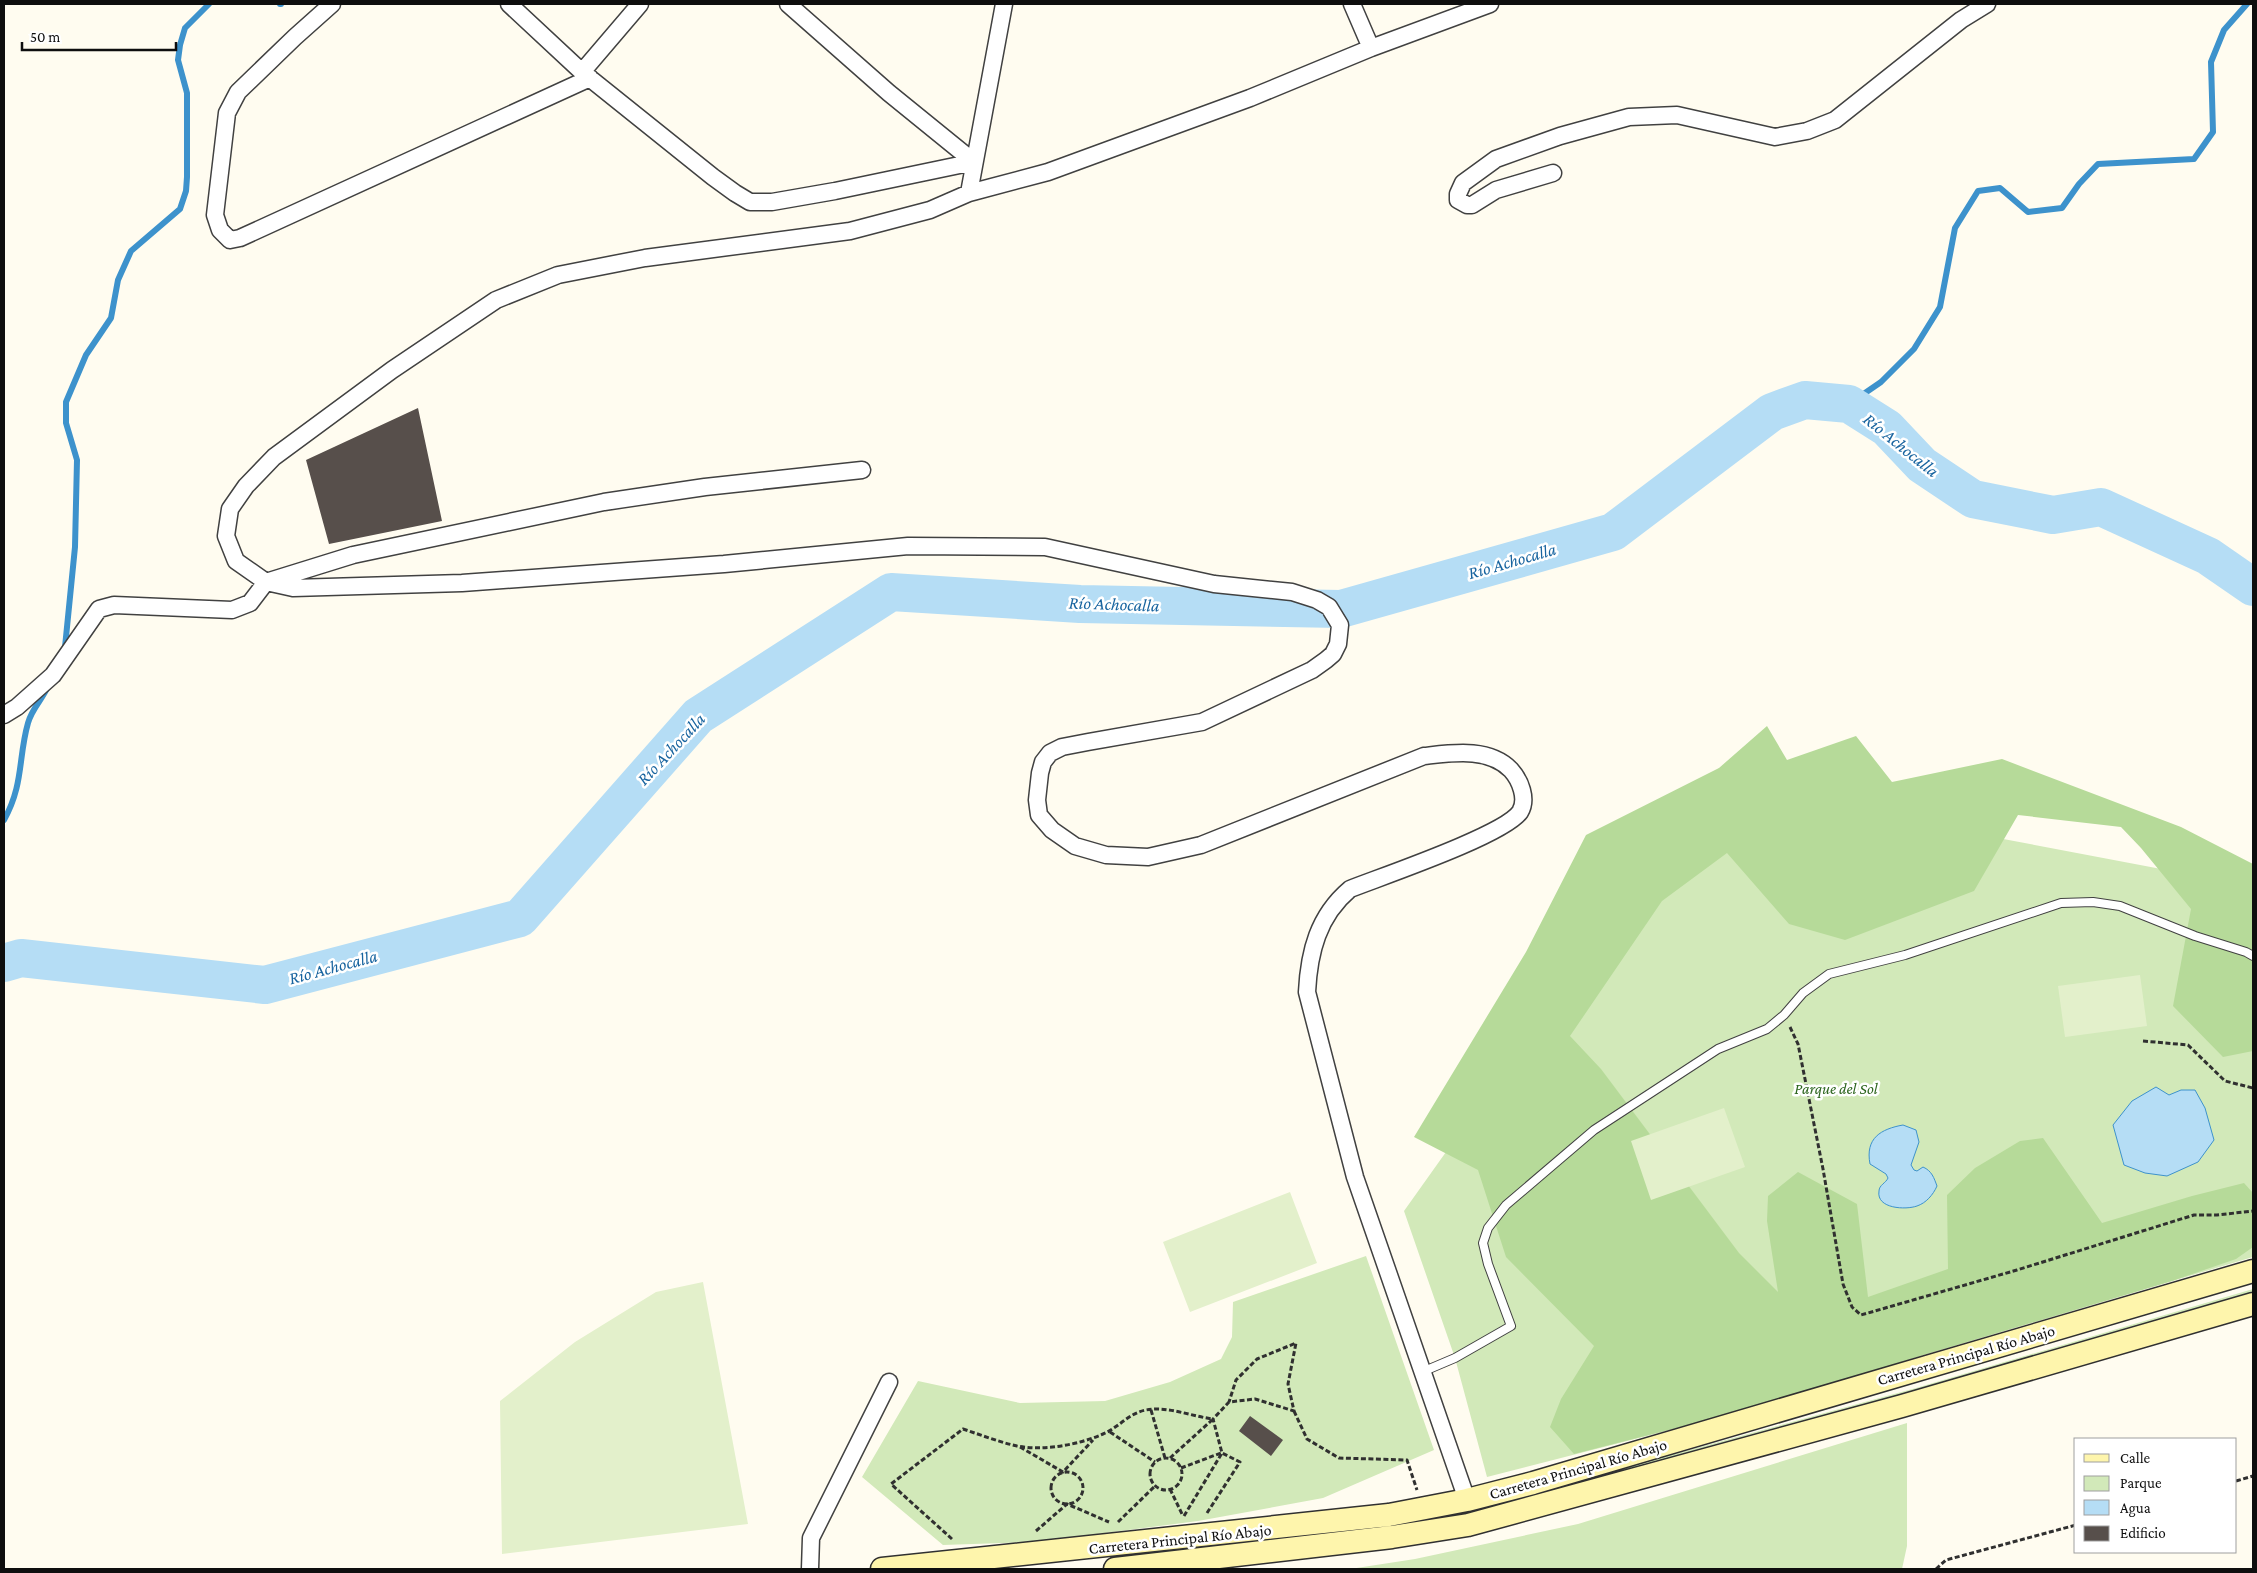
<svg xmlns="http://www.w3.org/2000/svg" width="2257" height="1573" font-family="'Crimson Pro',serif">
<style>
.green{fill:#d2e9b9}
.forest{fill:#b6da99}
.pitch{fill:#e3f0cb}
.water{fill:#b5ddf5;stroke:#3d92cc}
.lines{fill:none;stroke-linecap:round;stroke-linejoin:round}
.stream{stroke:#3d92cc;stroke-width:6}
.river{stroke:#b5ddf5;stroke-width:38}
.building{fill:#574f4b}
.service-casing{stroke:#414141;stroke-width:10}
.minor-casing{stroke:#414141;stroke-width:19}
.secondary-casing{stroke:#303030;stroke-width:25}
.path{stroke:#303030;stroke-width:3;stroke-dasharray:5 2.5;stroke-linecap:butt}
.service{stroke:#fff;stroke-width:8}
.minor{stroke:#fff;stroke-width:16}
.secondary{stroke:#fef5ac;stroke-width:22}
.labels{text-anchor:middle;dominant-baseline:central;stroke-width:5;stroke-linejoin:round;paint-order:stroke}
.park-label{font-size:16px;font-style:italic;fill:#2d661f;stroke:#fff}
.street-label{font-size:16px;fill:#0e0e0e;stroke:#fff}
.water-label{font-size:18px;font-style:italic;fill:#18649f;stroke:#fff}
</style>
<rect width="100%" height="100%" fill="#fffcf0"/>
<path class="green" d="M1719,768L1982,835L2235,883L2253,901V1257L1920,1356L1775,1403L1487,1477L1455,1358L1404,1211Z
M1366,1256L1434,1450L1323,1498L1198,1521L1035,1542L943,1545L862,1477L918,1381L1020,1403L1105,1401L1170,1382L1221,1359L1232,1337L1233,1302Z
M2253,1289V1292L1869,1404L1534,1496L1470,1512V1510L1916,1388Z
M1907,1423V1546L1902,1569H1350L1415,1559L1578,1524Z"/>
<path class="forest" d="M1767,726L1787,760L1856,736L1892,782L2002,759L2181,827L2253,864V1051L2223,1057L2173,1006L2191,909L2141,848L2121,827L2018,815L1974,891L1845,940L1789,924L1727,853L1662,901L1570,1036L1601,1069L1739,1253L1778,1292L1767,1221L1768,1196L1798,1172L1857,1204L1868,1297L1948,1269L1947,1195L1975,1168L2020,1141L2043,1138L2102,1223L2192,1196L2244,1183L2253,1193V1247L2236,1259L2172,1281L1920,1356L1775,1403L1574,1454L1550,1427L1561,1399L1594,1346L1506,1257L1478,1170L1414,1137L1526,952L1586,835L1719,768Z"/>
<path class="pitch" d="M2140,975L2147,1026L2065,1037L2058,986Z
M1724,1108L1745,1167L1651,1200L1631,1141Z
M1290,1192L1317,1263L1190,1312L1163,1242Z
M703,1282L748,1524L502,1554L500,1401L575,1342L656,1292Z"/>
<path class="water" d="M2156,1087L2169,1095L2181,1090H2195L2205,1108L2214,1140L2198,1162L2167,1176L2145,1173L2124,1165L2113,1125L2132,1101Z
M1903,1125L1916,1130L1919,1142L1911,1165L1914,1170L1917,1171L1923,1167C1932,1171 1934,1178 1937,1186C1933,1195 1926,1203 1917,1206C1906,1210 1876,1209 1879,1191C1879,1185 1886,1183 1888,1178L1886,1174L1870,1164C1865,1138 1881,1129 1903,1125Z"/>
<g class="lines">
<path class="stream" d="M280,4H281
M1849,404L1881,382L1914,349L1940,307L1955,228L1978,191L2000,188L2028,212L2062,208L2079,184L2098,164L2194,159L2213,132L2211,62L2224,30L2247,4
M65,647L75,547L77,460L66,423V402L86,355L111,318L118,280L131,251L180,209L186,191L187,177V93L178,60L180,45L185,28L209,4
M4,820C24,784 18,758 28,723C32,708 43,699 48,686"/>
<path class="river" d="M4,963L21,958L265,985L520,918L698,716L891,592L1080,604L1341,609L1613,532L1772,412L1805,400L1849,404L1887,428L1922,465L1973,499L2053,515L2101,507L2208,556L2253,587"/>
</g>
<path class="building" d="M418,408L442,521L329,544L306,460Z
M1250,1416L1283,1440L1271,1456L1239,1431Z"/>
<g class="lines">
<g class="service-casing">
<path id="service" d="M1422,1372L1455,1358L1511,1326L1488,1264L1483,1243L1488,1228L1506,1205L1594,1130L1718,1049L1767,1029L1784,1015L1803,993L1829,974L1905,955L2061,903L2093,902L2120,906L2195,936L2246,952L2253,956"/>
</g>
<g class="minor-casing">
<path id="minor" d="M332,4L295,37L238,92L227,113L215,215L220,230L230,240L240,238L590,78
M509,4L582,72L713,177L735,193L750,202H772L835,191L974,162
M788,4L889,93L974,162
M1352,4L1371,48
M582,72L640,4
M1553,173L1496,190L1472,205H1467L1458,200V194L1463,183L1496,159L1560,136L1629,117L1677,115L1775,137L1807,131L1835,120L1961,20L1987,4
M969,193L1004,4
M4,715L17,707L53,675L99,609L114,605L232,610L250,603L266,582L353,555L604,502L705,487L862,470
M1467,1500L1355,1177L1307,992C1309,952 1318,916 1350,889C1383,876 1504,835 1520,812C1528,799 1520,780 1511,770C1489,747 1452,753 1424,756L1201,845L1148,857L1106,855L1075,846L1052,830L1039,815L1037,800L1040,773L1043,762L1050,753L1062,747L1088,742L1202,722L1312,670L1326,660L1333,654L1338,644L1340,625L1329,607L1317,600L1292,592L1214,584L1045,547L908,546L724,564L462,583L293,588L266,582L236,561L226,536L230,509L246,486L274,457L392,370L496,300L558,275L645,258L850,231L930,210L969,193L1048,172L1250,98L1371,48L1490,4
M810,1569L811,1538L889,1382"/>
</g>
<g class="secondary-casing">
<path id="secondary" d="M882,1569L1389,1515L1467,1500L1533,1483L2253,1271
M1115,1569L1392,1537L1468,1525L1902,1406L2253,1304"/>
</g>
<path class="path" d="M1790,1027L1798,1044L1823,1169L1843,1284L1852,1307L1861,1315L2017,1270L2194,1215H2217L2253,1211
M2143,1041L2188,1045L2225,1081L2253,1088
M1151,1410L1165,1458
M1294,1411L1307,1439L1339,1458L1407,1460L1417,1490
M1110,1432L1155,1462
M1020,1447L1063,1472L1093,1440
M1150 1474a16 16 0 1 1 32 0a16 16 0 1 1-32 0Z
M1170,1458L1212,1420
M1181,1468L1221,1453
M1051 1488a16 16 0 1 1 32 0a16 16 0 1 1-32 0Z
M2236,1481L2253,1476
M1170,1489L1183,1516
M1207,1513L1240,1462L1222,1453L1213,1419L1229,1402L1255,1399L1294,1411L1288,1384L1296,1343L1257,1359L1236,1380L1229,1402
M1184,1516L1222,1453
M1118,1522L1155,1486
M1036,1531L1067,1504L1109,1522
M952,1539L891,1484L963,1429C981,1435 999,1442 1017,1446C1044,1451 1078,1445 1103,1434C1118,1428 1129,1413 1146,1410C1168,1406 1190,1416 1213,1419
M1936,1569L1946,1560L2076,1525"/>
<use href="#service" class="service"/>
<use href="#minor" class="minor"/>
<use href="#secondary" class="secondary"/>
</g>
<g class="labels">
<g class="park-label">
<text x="1836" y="1088">Parque del Sol</text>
</g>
<g class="street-label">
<text transform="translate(1966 1355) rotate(-16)">Carretera Principal Río Abajo</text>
<text transform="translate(1578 1469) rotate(-16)">Carretera Principal Río Abajo</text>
<text transform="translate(1180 1539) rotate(-6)">Carretera Principal Río Abajo</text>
</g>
<g class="water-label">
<text transform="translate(1901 445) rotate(39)">Río Achocalla</text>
<text transform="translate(1512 561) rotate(-16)">Río Achocalla</text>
<text transform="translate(1114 604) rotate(2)">Río Achocalla</text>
<text transform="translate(671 749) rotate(-47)">Río Achocalla</text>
<text transform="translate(333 967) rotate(-15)">Río Achocalla</text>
</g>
</g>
<rect width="2257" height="1573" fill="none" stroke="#0e0e0e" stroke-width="10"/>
<rect x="2074" y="1438" width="162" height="115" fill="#ffffff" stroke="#9f9f9f"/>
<rect x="2084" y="1454" width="25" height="8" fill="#fef5ac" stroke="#9f9f9f"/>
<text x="2120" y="1463" font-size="15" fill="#0e0e0e">Calle</text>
<rect x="2084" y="1476" width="25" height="15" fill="#d2e9b9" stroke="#9f9f9f"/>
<text x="2120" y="1488" font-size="15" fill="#0e0e0e">Parque</text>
<rect x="2084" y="1500" width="25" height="15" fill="#b5ddf5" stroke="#9f9f9f"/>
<text x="2120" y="1513" font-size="15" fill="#0e0e0e">Agua</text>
<rect x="2084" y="1526" width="25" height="15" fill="#574f4b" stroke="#9f9f9f"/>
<text x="2120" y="1538" font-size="15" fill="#0e0e0e">Edificio</text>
<path d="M22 42v8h154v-8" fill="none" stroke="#0e0e0e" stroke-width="2.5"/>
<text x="30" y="42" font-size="15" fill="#0e0e0e" stroke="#ffffff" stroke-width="4" paint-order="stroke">50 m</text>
</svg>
